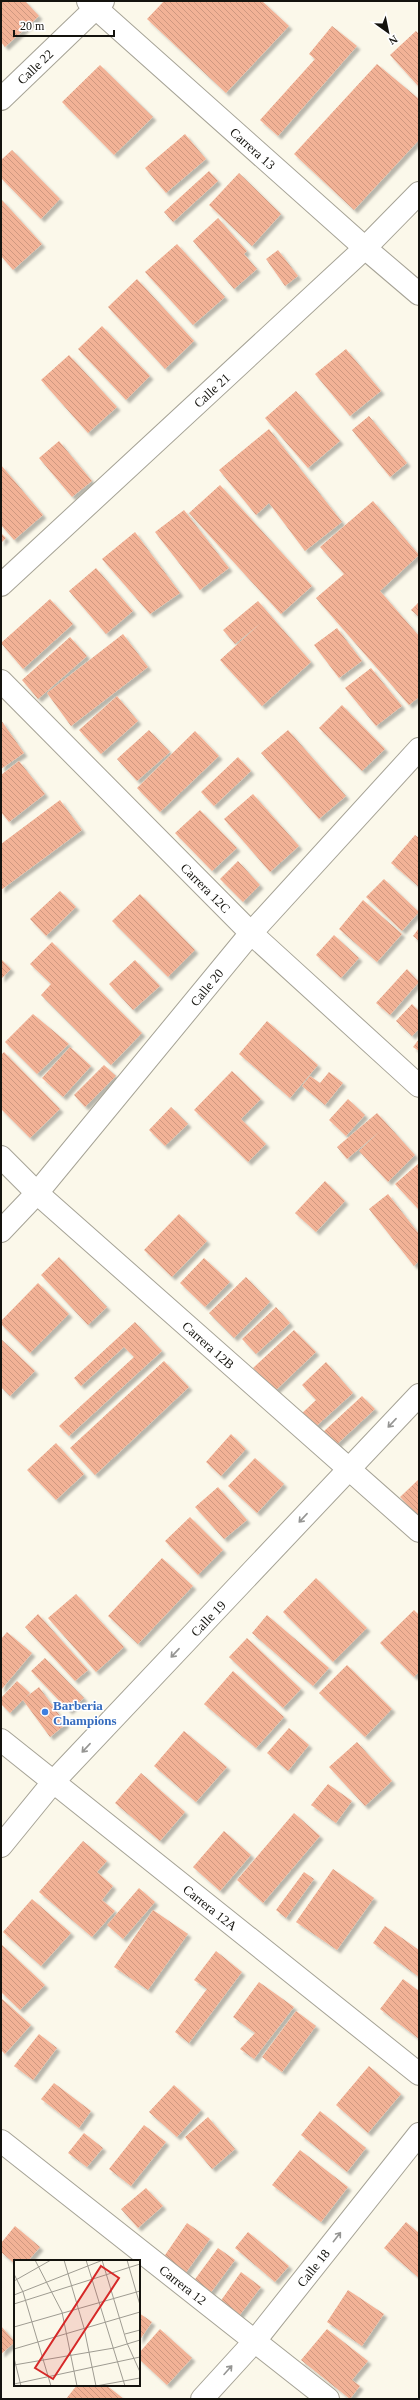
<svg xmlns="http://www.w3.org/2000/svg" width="420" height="2400" font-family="Georgia,serif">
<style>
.building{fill:url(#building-back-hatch);filter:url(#shadow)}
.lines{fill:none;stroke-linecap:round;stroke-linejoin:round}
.minor-casing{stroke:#a6a396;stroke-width:24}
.minor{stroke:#fff;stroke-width:22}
.oneway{stroke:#959593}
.shop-dot{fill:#3f7fe0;stroke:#fff;stroke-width:1.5}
.labels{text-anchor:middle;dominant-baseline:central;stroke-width:3;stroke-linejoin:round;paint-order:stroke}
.street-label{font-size:13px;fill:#14130e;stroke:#fff}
.shop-label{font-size:13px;font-weight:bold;fill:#366cbe;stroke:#fff;text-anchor:start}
.inset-road{fill:none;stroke:#9f9c92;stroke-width:1}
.view{fill:#d62828;fill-opacity:0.15;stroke:#d62828;stroke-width:2}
.inset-edge{fill:none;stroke:#14130e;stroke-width:2}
</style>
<defs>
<pattern id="building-back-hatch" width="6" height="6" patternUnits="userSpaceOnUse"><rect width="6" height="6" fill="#f2b296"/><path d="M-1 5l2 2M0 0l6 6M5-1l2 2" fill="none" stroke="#cf9880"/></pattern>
<filter id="shadow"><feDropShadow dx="3.5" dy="3.5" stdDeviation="1" flood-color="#0004"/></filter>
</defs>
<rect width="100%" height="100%" fill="#fbf8ea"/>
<path class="building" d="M1,1H25L39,16L5,47L1,42Z
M164,1H262L289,26L226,93L147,19Z
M332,26L357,46L278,136L260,120L315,59L309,54Z
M416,31L419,34V87L390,55Z
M377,64L419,99V140L354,210L294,154Z
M100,65L153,117L114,155L62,102Z
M185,134L206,159L166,193L145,168Z
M12,150L60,199L41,219L1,178V160Z
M209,171L218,181L173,222L164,212Z
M239,173L281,214L252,246L209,205Z
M1,199L42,244L13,270L1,256Z
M218,218L247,251L244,254L257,269L234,289L193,241Z
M177,244L225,297L193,325L145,272Z
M278,250L298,276L285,286L266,259Z
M137,279L194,341L165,369L108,307Z
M102,326L150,376L126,400L78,349Z
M346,349L381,391L350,416L315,374Z
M69,355L117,407L88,433L41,380Z
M296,391L340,441L308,468L265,418Z
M369,416L407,463L390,477L352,430Z
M269,429L342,522L305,551L269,503L256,515L219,470Z
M59,441L92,481L72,497L39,458Z
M1,465L43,515L14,540L1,525Z
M220,485L312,586L281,614L189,513Z
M373,501L419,555L380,591L419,636V697L409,705L316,598L344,574L320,547Z
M184,510L229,568L200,590L155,532Z
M135,532L180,593L150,614L102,559Z
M1,533L6,538L1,543Z
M96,568L133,611L106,634L69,591Z
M50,599L73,624L23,669L1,643Z
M258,601L311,662L262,706L220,660L261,623L235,644L223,630Z
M419,602V617L411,610Z
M337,628L362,661L339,678L314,645Z
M123,634L148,667L71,726L47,693Z
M70,637L87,656L38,699L22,680Z
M371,668L402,706L376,726L345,688Z
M117,696L138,721L101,754L79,730Z
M342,705L385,749L362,771L319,728Z
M1,720L24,753L1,769Z
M149,730L170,752L137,781L117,759Z
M288,730L346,796L319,819L261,753Z
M195,731L219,756L160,812L137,788Z
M238,757L251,771L214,806L201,792Z
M19,761L45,794L9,822L1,812V775Z
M253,794L299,846L270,872L224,819Z
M60,800L82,830L1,890V844Z
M200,810L237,848L212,871L175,833Z
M415,835L419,838V887L391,863Z
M238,861L260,885L243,902L220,879Z
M384,879L419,912L402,931L366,897Z
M60,891L76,907L46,936L30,919Z
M140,894L195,950L168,977L112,921Z
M363,900L402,934L377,962L339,929Z
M419,928V941L413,936Z
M334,935L359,958L341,978L316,955Z
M52,942L142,1033L111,1065L41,995L51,984L30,964Z
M1,959L11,969L1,979Z
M135,960L160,986L133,1010L109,984Z
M407,969L419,982L390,1015L376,1003Z
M412,1004L419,1011V1029L412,1036L396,1021Z
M33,1014L69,1044L37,1074L5,1042Z
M267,1021L318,1065L290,1098L239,1054Z
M419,1039V1051L413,1047Z
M70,1047L91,1066L63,1097L42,1078Z
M4,1052L60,1109L30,1138L1,1109V1055Z
M104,1065L116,1076L85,1107L74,1095Z
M232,1071L261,1099L241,1119L266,1144L248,1162L194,1110Z
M329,1072L343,1083L325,1105L302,1086L310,1076L320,1083Z
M348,1099L365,1115L346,1136L329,1120Z
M171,1107L188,1124L165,1146L149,1130Z
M377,1113L415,1155L388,1182L359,1151L380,1131L347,1159L337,1147Z
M419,1163V1210L395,1184Z
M325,1181L345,1201L316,1232L295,1213Z
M388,1194L419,1234V1261L414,1266L369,1209Z
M179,1214L207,1241L172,1277L144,1250Z
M59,1257L107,1307L88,1325L41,1275Z
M204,1258L230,1282L205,1307L180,1283Z
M246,1277L270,1302L234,1338L209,1313Z
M38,1283L69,1314L30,1353L1,1324V1321Z
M276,1307L290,1323L256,1354L242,1339Z
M135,1322L162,1351L69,1436L59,1426L134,1357L124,1347L81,1386L74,1378Z
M294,1330L316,1352L275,1391L253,1368Z
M1,1339L35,1371L10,1396L1,1387Z
M164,1361L189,1387L95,1475L70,1448Z
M326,1362L353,1393L312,1430L299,1416L316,1400L302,1385Z
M362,1396L375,1409L335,1446L322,1433Z
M231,1434L246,1449L221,1476L206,1462Z
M56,1443L84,1474L56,1500L27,1470Z
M255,1458L284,1484L257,1513L228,1486Z
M419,1479V1517L400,1497Z
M218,1487L247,1520L224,1539L195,1507Z
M190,1517L223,1550L198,1575L165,1541Z
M162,1558L193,1586L138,1644L108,1616Z
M316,1578L367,1628L333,1662L283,1612Z
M76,1594L124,1647L96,1672L48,1618Z
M414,1610L419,1615V1672L414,1677L380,1643Z
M38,1614L88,1670L75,1681L25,1627Z
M267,1615L329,1668L313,1686L252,1633Z
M7,1632L32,1653L1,1690V1639Z
M247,1638L301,1689L283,1708L229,1657Z
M45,1658L84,1698L69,1711L31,1671Z
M347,1665L392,1709L365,1737L319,1693Z
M233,1671L284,1717L256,1748L204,1704Z
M17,1681L30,1693L25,1698L39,1687L66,1724L50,1737L23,1700L10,1713L1,1704V1698Z
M289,1728L309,1745L288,1771L267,1753Z
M184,1731L227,1767L196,1802L154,1766Z
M357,1742L392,1781L365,1806L329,1767Z
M141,1773L185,1812L160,1841L115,1803Z
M328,1784L352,1801L336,1823L311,1805Z
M294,1813L320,1836L263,1903L237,1880Z
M224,1831L251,1855L220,1891L193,1867Z
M83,1841L107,1861L97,1872L113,1886L102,1900L115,1911L92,1937L39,1892Z
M333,1869L374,1898L337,1950L296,1922Z
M304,1872L314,1879L286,1918L276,1910Z
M139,1888L155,1902L123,1939L107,1925Z
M32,1899L71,1933L41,1966L3,1932Z
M153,1910L188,1934L148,1990L114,1967Z
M385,1926L419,1950V1977L373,1943Z
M1,1944L45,1985L20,2010L1,1992Z
M216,1951L242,1972L189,2043L175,2032L207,1989L194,1980Z
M403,1979L419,1991V2039L380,2009Z
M259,1982L294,2007L254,2059L240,2049L255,2033L233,2017Z
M1,1998L31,2025L5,2054L1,2050Z
M296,2011L316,2026L282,2072L262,2057Z
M39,2034L57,2048L33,2080L14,2066Z
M369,2066L401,2094L368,2133L336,2105Z
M54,2083L91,2111L79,2128L41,2099Z
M174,2085L201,2110L177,2137L149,2112Z
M320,2111L366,2148L347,2172L301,2135Z
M208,2117L235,2149L212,2169L185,2137Z
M144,2125L166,2142L131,2186L109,2169Z
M84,2133L103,2148L87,2167L68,2153Z
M300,2150L348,2187L321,2222L272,2185Z
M146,2188L163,2206L138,2228L121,2209Z
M406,2222L419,2233V2278L384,2248Z
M187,2223L210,2239L185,2274L163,2258Z
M15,2226L40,2247L28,2261H15V2264L1,2252V2243Z
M248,2232L289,2266L275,2282L235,2248Z
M218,2248L235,2260L209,2295L193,2282Z
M241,2272L261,2287L239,2316L220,2302Z
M348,2290L384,2314L362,2346L327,2322Z
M139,2313L152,2322L139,2341Z
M1,2326L15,2342L1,2354Z
M160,2329L192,2358L167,2385L139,2359V2353Z
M327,2329L368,2361L352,2380L360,2386L350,2399L301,2360Z
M77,2385H106L124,2399H66Z"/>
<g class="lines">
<g class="minor-casing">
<g id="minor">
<path id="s1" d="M88,1L365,248L419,294"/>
<path id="s2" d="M1,99L103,1"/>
<path id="s3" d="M1,585L365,248L419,193"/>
<path id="s4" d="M1,681L251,933L419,1086"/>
<path id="s5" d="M1,1157L37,1193L419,1531"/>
<path id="s6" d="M1,1231L37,1193L251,933L419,749"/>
<path id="s7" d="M1,1740L419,2074"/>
<path id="s8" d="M1,1846L54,1781L419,1395"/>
<path id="s9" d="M1,2141L328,2399"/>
<path id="s10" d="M202,2399L254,2342L419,2134"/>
</g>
</g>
<use href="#minor" class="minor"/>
</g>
<defs><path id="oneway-shaft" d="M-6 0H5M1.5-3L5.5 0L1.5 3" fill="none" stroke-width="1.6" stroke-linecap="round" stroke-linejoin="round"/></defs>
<g class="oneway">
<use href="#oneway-shaft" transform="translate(392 1423) rotate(133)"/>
<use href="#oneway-shaft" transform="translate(303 1518) rotate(133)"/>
<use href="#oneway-shaft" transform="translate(175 1653) rotate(133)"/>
<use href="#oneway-shaft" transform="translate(86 1748) rotate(133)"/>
<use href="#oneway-shaft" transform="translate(337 2237) rotate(-52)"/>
<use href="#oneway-shaft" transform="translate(228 2370) rotate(-48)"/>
</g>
<circle class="shop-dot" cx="45" cy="1712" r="4"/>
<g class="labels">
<g class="street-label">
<text stroke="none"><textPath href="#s2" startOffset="47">Calle 22</textPath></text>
<text stroke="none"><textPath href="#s1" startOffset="221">Carrera 13</textPath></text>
<text stroke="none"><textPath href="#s3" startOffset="287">Calle 21</textPath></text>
<text stroke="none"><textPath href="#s4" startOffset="291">Carrera 12C</textPath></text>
<text stroke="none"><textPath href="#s6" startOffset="319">Calle 20</textPath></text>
<text stroke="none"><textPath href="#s5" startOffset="280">Carrera 12B</textPath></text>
<text stroke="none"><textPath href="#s8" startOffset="308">Calle 19</textPath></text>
<text stroke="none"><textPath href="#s7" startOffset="268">Carrera 12A</textPath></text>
<text stroke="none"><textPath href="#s10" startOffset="172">Calle 18</textPath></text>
<text stroke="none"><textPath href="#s9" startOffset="232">Carrera 12</textPath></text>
</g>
<g class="shop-label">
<text x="53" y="1705">Barberia<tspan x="53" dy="15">Champions</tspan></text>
</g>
</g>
<g transform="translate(14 2260)">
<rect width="126" height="126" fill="#fbf8ea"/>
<path class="inset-road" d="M21,0L48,52L63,126M50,0L70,68L82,126M72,0L111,126M88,0L113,83L126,112M113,0L126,45M0,14L9,32L37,126M0,21L37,0M0,35L89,0M0,44L126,4M0,67L126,31M111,74L126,70M0,89L126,52M0,98L7,126M0,105L100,88L126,80M0,124L126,97M82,126L126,118"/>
<path class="view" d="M87,6L105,18L39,119L21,108Z"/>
<rect width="126" height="126" class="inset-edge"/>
</g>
<rect width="420" height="2400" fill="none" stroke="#14130e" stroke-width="4"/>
<g transform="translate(388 32) rotate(147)" stroke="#ffffff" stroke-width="3" paint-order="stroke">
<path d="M0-3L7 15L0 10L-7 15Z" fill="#14130e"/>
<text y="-6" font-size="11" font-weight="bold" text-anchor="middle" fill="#14130e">N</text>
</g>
<path d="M14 30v6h100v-6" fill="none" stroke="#14130e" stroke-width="2"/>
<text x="20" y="30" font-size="12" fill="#14130e" stroke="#ffffff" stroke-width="3" paint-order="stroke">20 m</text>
</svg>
